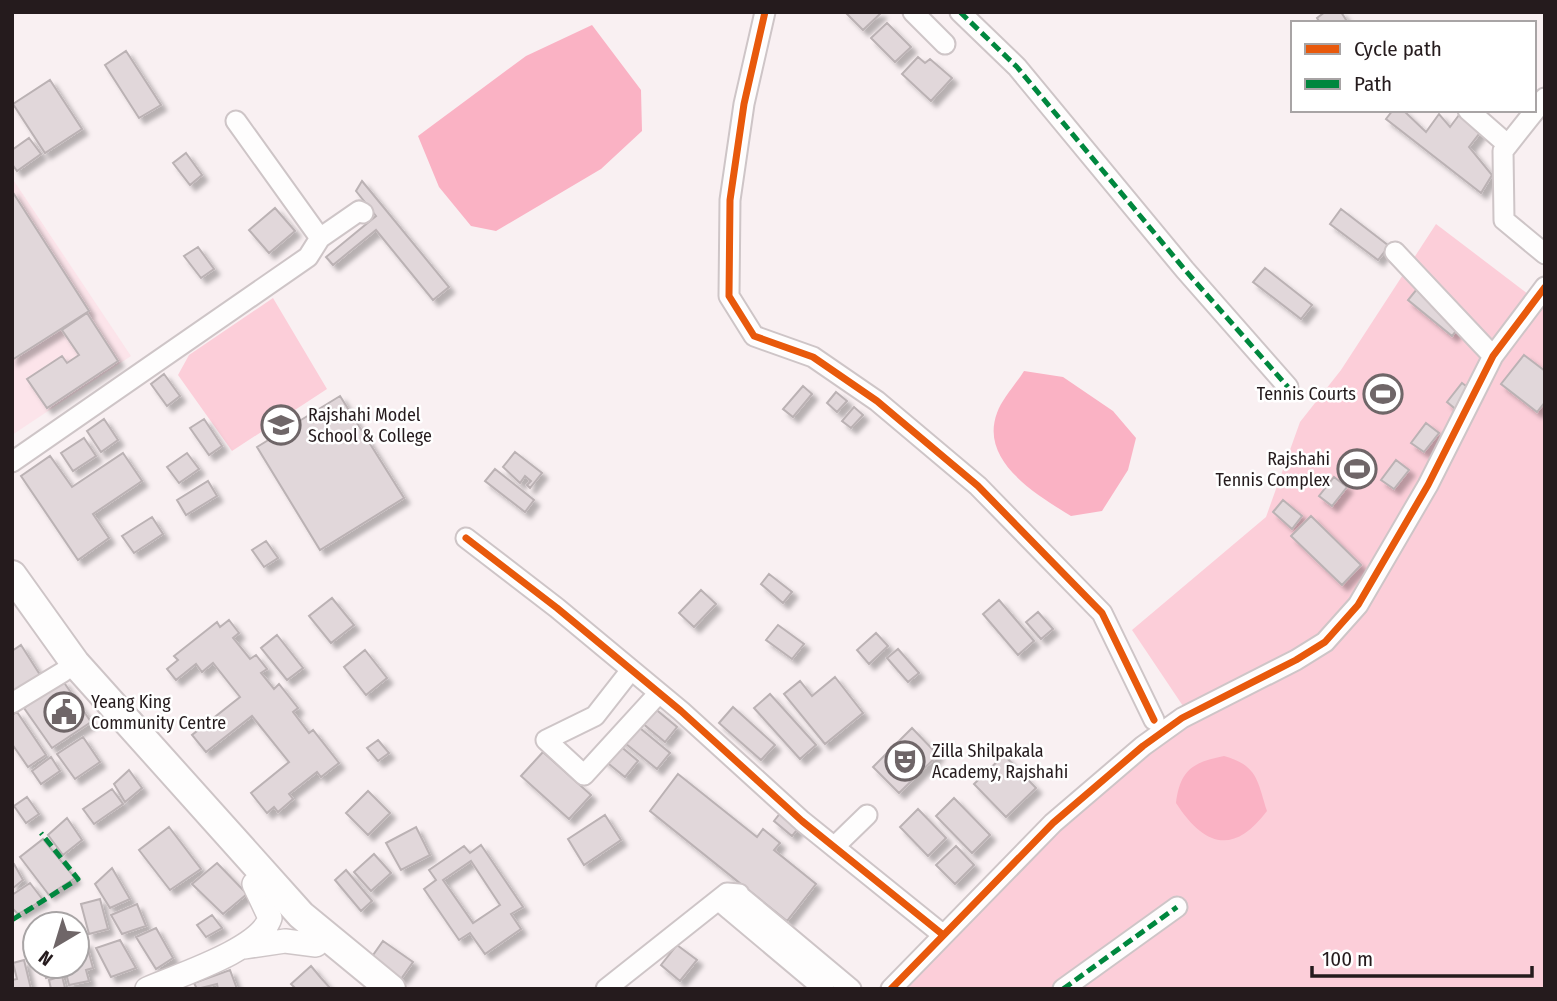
<svg xmlns="http://www.w3.org/2000/svg" width="1557" height="1001" font-family="'Fira Sans Condensed',sans-serif">
<style>
.built{fill:#fce4ea}
.green{fill:#fcced9}
.water{fill:#fab2c4}
.building{fill:#e1d7da;stroke:#bbb2b4;stroke-width:2;fill-rule:evenodd;filter:url(#shadow)}
.lines{fill:none;stroke-linecap:round;stroke-linejoin:round}
.minor-casing{stroke:#cec5c7;stroke-width:23}
.major-casing{stroke:#cec5c7;stroke-width:26}
.highway-casing{stroke:#cec5c7;stroke-width:32}
.minor{stroke:#fefdfd;stroke-width:19}
.major{stroke:#fefdfd;stroke-width:23}
.highway{stroke:#fefdfd;stroke-width:28}
.quiet{stroke:#00873e;stroke-width:5;stroke-dasharray:10 5;stroke-linecap:butt}
.cycleway-casing{stroke:#fff;stroke-width:11}
.cycleway{stroke:#e8590c;stroke-width:7}
.labels{text-anchor:middle;dominant-baseline:central;stroke-width:5;stroke-linejoin:round;paint-order:stroke}
.poi-label{font-size:18px;fill:#251b1d;stroke:#fff;text-anchor:start}
</style>
<defs>
<filter id="shadow"><feDropShadow dx="5.5" dy="5.5" stdDeviation="2" flood-color="#0004"/></filter>
</defs>
<rect width="100%" height="100%" fill="#f9f0f2"/>
<path class="built" d="M12,178L131,356L12,435Z"/>
<path class="green" d="M1436,224L1532,297L1397,532L1324,639L1187,712L1132,630L1266,517L1300,422L1341,370Z
M1545,295V989H903L970,915L1107,783L1159,739L1328,646L1499,358Z
M273,298L327,389L232,451L178,375L189,355Z"/>
<path class="water" d="M592,25L641,90L642,131L601,169L496,231L471,226L439,187L418,136L526,56Z
M1024,371L1063,377L1113,411L1136,438L1128,470L1102,511L1071,516C1037,495 979,461 997,413C1002,399 1016,384 1024,371Z
M1224,756C1258,766 1257,780 1267,811C1233,856 1204,846 1176,803C1180,770 1193,762 1224,756Z"/>
<path class="building" d="M845,12H880L881,13L863,30Z
M1325,12H1341L1348,23H1320L1317,18Z
M887,23L911,47L895,62L871,38Z
M126,51L161,105L139,118L105,65Z
M918,57L925,63L930,59L952,78L931,101L902,74Z
M50,80L82,129L45,153L13,104Z
M1393,110H1403L1426,132L1439,114L1450,127L1462,111L1482,130L1469,147L1492,175L1481,193L1386,119Z
M29,138L41,154L17,171L12,164V150Z
M186,153L202,175L190,185L173,163Z
M362,181L449,287L433,300L376,230L333,265L326,257L376,216L356,191Z
M12,191L89,311L12,360Z
M275,208L295,231L269,253L249,230Z
M1341,209L1389,246L1378,260L1330,224Z
M198,247L214,269L201,278L184,256Z
M1265,268L1312,305L1301,319L1253,282Z
M1417,289L1461,325L1452,336L1408,300Z
M87,313L118,361L47,408L27,379L62,356L67,363L79,355L62,330Z
M1524,355L1545,371V402L1537,412L1501,384Z
M164,374L180,396L167,406L151,384Z
M1462,383L1474,392L1459,412L1447,402Z
M803,386L812,394L793,417L783,409Z
M836,392L847,401L837,412L827,403Z
M340,396L404,498L320,550L257,447Z
M854,407L863,415L851,428L842,421Z
M104,419L118,440L101,452L87,431Z
M204,419L222,446L209,455L190,428Z
M1426,423L1439,433L1424,452L1411,443Z
M84,438L96,456L73,471L61,453Z
M515,452L542,473L530,488L527,485L531,481L525,476L520,483L503,467Z
M123,453L142,481L93,514L109,538L78,560L21,476L50,456L72,487Z
M187,453L199,469L179,483L167,467Z
M1396,460L1409,470L1394,489L1381,480Z
M495,469L534,500L525,512L485,481Z
M1334,477L1347,487L1332,506L1319,496Z
M208,481L217,496L186,515L177,500Z
M1283,500L1302,516L1292,529L1273,512Z
M1311,516L1361,565L1342,585L1291,536Z
M152,517L163,534L134,553L122,536Z
M266,541L278,558L264,567L252,550Z
M769,574L792,592L783,603L761,584Z
M701,590L716,604L694,627L679,613Z
M332,598L354,625L331,643L309,616Z
M999,600L1034,641L1018,655L983,614Z
M1038,612L1053,629L1041,639L1026,622Z
M229,620L239,633L233,638L250,659L256,655L267,669L261,673L274,689L279,684L298,708L293,712L309,733L313,730L339,763L321,777L317,772L289,794L293,799L278,812L274,807L267,813L251,793L289,762L252,716L206,752L192,735L240,697L213,663L202,672L196,664L176,680L167,669L178,660L174,656L217,622L220,627Z
M778,625L804,644L792,659L766,640Z
M876,633L888,646L869,664L857,650Z
M277,635L303,668L287,680L261,648Z
M21,645L42,678L15,695L12,690V651Z
M898,649L919,673L908,682L887,658Z
M365,650L387,678L366,695L344,667Z
M835,677L863,713L825,744L784,694L800,681L812,696Z
M63,681L91,722L52,748L24,708Z
M770,694L816,745L800,759L754,708Z
M653,707L677,727L665,742L641,722Z
M733,707L775,745L761,760L719,723Z
M17,712L46,755L28,767L12,744V715Z
M629,719L670,753L657,769L615,735Z
M912,728L938,755L899,793L873,767Z
M83,737L100,762L75,779L57,754Z
M378,740L389,753L378,761L367,748Z
M613,740L638,761L625,777L599,756Z
M543,752L591,795L569,819L521,776Z
M1004,755L1036,788L1006,817L974,784Z
M51,757L60,771L41,784L32,771Z
M129,770L142,788L125,802L114,784Z
M678,774L757,837L763,829L780,843L774,850L816,884L787,921L650,811Z
M112,789L123,804L94,824L83,809Z
M368,791L390,813L368,835L346,813Z
M27,797L39,814L26,823L14,806Z
M954,798L990,835L972,853L936,816Z
M785,807L803,823L792,836L774,821Z
M918,809L946,838L928,856L900,827Z
M605,815L621,840L584,865L568,839Z
M67,818L82,840L63,855L48,835Z
M169,827L201,869L170,890L139,850Z
M416,827L430,855L401,870L386,843Z
M43,839L75,878L49,895L20,857Z
M481,845L523,907L511,914L521,929L485,954L470,933L459,940L424,889L436,880L429,870L464,846L470,853ZM471,861L500,905L473,923L443,880Z
M956,846L974,865L955,884L936,865Z
M374,854L391,873L371,891L354,872Z
M217,863L247,894L223,914L192,884Z
M14,864L23,880L12,889V865Z
M112,868L130,899L110,908L95,884Z
M346,870L372,901L361,911L335,880Z
M30,883L43,900L18,914L12,908V895Z
M100,899L108,929L89,934L81,904Z
M137,904L146,926L122,934L111,915Z
M212,915L222,928L206,937L197,925Z
M156,928L173,958L156,969L136,937Z
M120,940L136,968L111,977L96,948Z
M383,941L413,962L401,979L371,958Z
M86,942L93,968L86,970L89,981L69,985L66,973L46,978L43,966H77V944Z
M677,945L697,960L680,981L661,965Z
M24,960L31,989H12V980L17,979L13,963Z
M311,966L321,978L331,989H296L291,984Z
M230,970L237,989H218L217,984L197,989L194,983Z
M62,976L65,988L51,989L49,980Z"/>
<g class="lines">
<g class="minor-casing">
<path id="minor" d="M765,12L744,104L730,200L729,296L754,336L813,357L877,401L978,486L1102,613L1154,720
M913,12L945,44
M960,12L1017,67L1185,270L1288,387
M1545,98L1503,151L1504,220L1545,254
M1468,110L1508,145
M320,238L359,211L363,213
M1395,252L1493,356
M12,462L308,257L320,238L236,121
M466,538L557,608L681,711L802,821L942,934
M631,670L595,716L546,740L584,775L659,693
M12,703L63,672
M834,847L867,815
M741,897L851,989
M730,910L824,989
M606,989L727,893L739,894L742,901L738,908L730,910L723,904L727,893
M891,989L1053,823L1143,746L1182,718L1296,660L1325,642L1358,605L1428,485L1493,356L1545,287
M1063,989L1177,907"/>
</g>
<g class="major-casing">
<path id="major" d="M244,947L285,941L316,945
M147,989C176,976 260,950 270,918L254,884"/>
</g>
<g class="highway-casing">
<path id="highway" d="M12,575L75,663L301,915L391,989"/>
</g>
<use href="#minor" class="minor"/>
<use href="#major" class="major"/>
<use href="#highway" class="highway"/>
<path class="quiet" d="M960,12L1017,67L1185,270L1288,387
M12,920L78,879L41,833
M1063,989L1177,907"/>
<g class="cycleway-casing">
<path id="cycleway" d="M765,12L744,104L730,200L729,296L754,336L813,357L877,401L978,486L1102,613L1154,720
M466,538L557,608L681,711L802,821L942,934
M891,989L1053,823L1143,746L1182,718L1296,660L1325,642L1358,605L1428,485L1493,356L1545,287"/>
</g>
<use href="#cycleway" class="cycleway"/>
</g>
<defs>
<g id="stadium-ring" transform="scale(2.0125)"><circle r="9.5" fill="#fff" stroke="#6f6668" stroke-width="1.5"/><path d="M0-5a6.5 5 0 1 0 0 10a6.5 5 0 1 0 0-10ZM-3.5-1.8h7v3.6h-7Z" fill="#6f6668"/></g>
<g id="university-ring" transform="scale(2.0125)"><circle r="9.5" fill="#fff" stroke="#6f6668" stroke-width="1.5"/><path d="M0-5L7-2L0 1L-7-2ZM-4 1L0 2.5L4 1V4Q0 6-4 4Z" fill="#6f6668"/></g>
<g id="civic-ring" transform="scale(2.0125)"><circle r="9.5" fill="#fff" stroke="#6f6668" stroke-width="1.5"/><path d="M-.6-6.5H3V-4.5H.6V-3L4-1V1h2V6H-6V1h2V-1L-.6-3ZM-1.2 2.5V6h2.4V2.5Z" fill="#6f6668"/></g>
<g id="theatre-ring" transform="scale(2.0125)"><circle r="9.5" fill="#fff" stroke="#6f6668" stroke-width="1.5"/><path d="M-5-5.5Q0-4 5-5.5V0Q5 5 0 6Q-5 5-5 0ZM-3.3-2.5H-1v1.5H-3.3ZM1-2.5H3.3v1.5H1ZM-2.8 1Q0 5.5 2.8 1Z" fill="#6f6668"/></g>
</defs>
<g fill-rule="evenodd">
<use href="#stadium-ring" x="1383" y="394"/>
<use href="#university-ring" x="281" y="425"/>
<use href="#stadium-ring" x="1357" y="469"/>
<use href="#civic-ring" x="64" y="712"/>
<use href="#theatre-ring" x="905" y="761"/>
</g>
<g class="labels">
<g class="poi-label">
<text x="1356" y="394" text-anchor="end">Tennis Courts</text>
<text x="308" y="415">Rajshahi Model<tspan x="308" dy="21">School &amp; College</tspan></text>
<text x="1330" y="459" text-anchor="end">Rajshahi<tspan x="1330" dy="21">Tennis Complex</tspan></text>
<text x="91" y="702">Yeang King<tspan x="91" dy="21">Community Centre</tspan></text>
<text x="932" y="751">Zilla Shilpakala<tspan x="932" dy="21">Academy, Rajshahi</tspan></text>
</g>
</g>
<rect width="1557" height="1001" fill="none" stroke="#251b1d" stroke-width="28"/>
<rect x="1291" y="21" width="245" height="91" fill="#ffffff" stroke="#a8a4a5" stroke-width="2"/>
<rect x="1305" y="44" width="35" height="10" fill="#e8590c" stroke="#a8a4a5" stroke-width="2"/>
<text x="1354" y="56" font-size="21" fill="#251b1d">Cycle path</text>
<rect x="1305" y="79" width="35" height="10" fill="#00873e" stroke="#a8a4a5" stroke-width="2"/>
<text x="1354" y="91" font-size="21" fill="#251b1d">Path</text>
<g transform="translate(56 945) rotate(218)"><circle r="33" fill="#ffffff" stroke="#a8a4a5" stroke-width="2"/>
<path d="M0-5L12 26L0 18L-12 26Z" fill="#6f6668"/>
<text y="-10" font-size="19" font-weight="bold" text-anchor="middle" fill="#251b1d">N</text>
</g>
<path d="M1312 966v10h220v-10" fill="none" stroke="#251b1d" stroke-width="3.5"/>
<text x="1322" y="966" font-size="21" fill="#251b1d" stroke="#ffffff" stroke-width="5" paint-order="stroke">100 m</text>
</svg>
